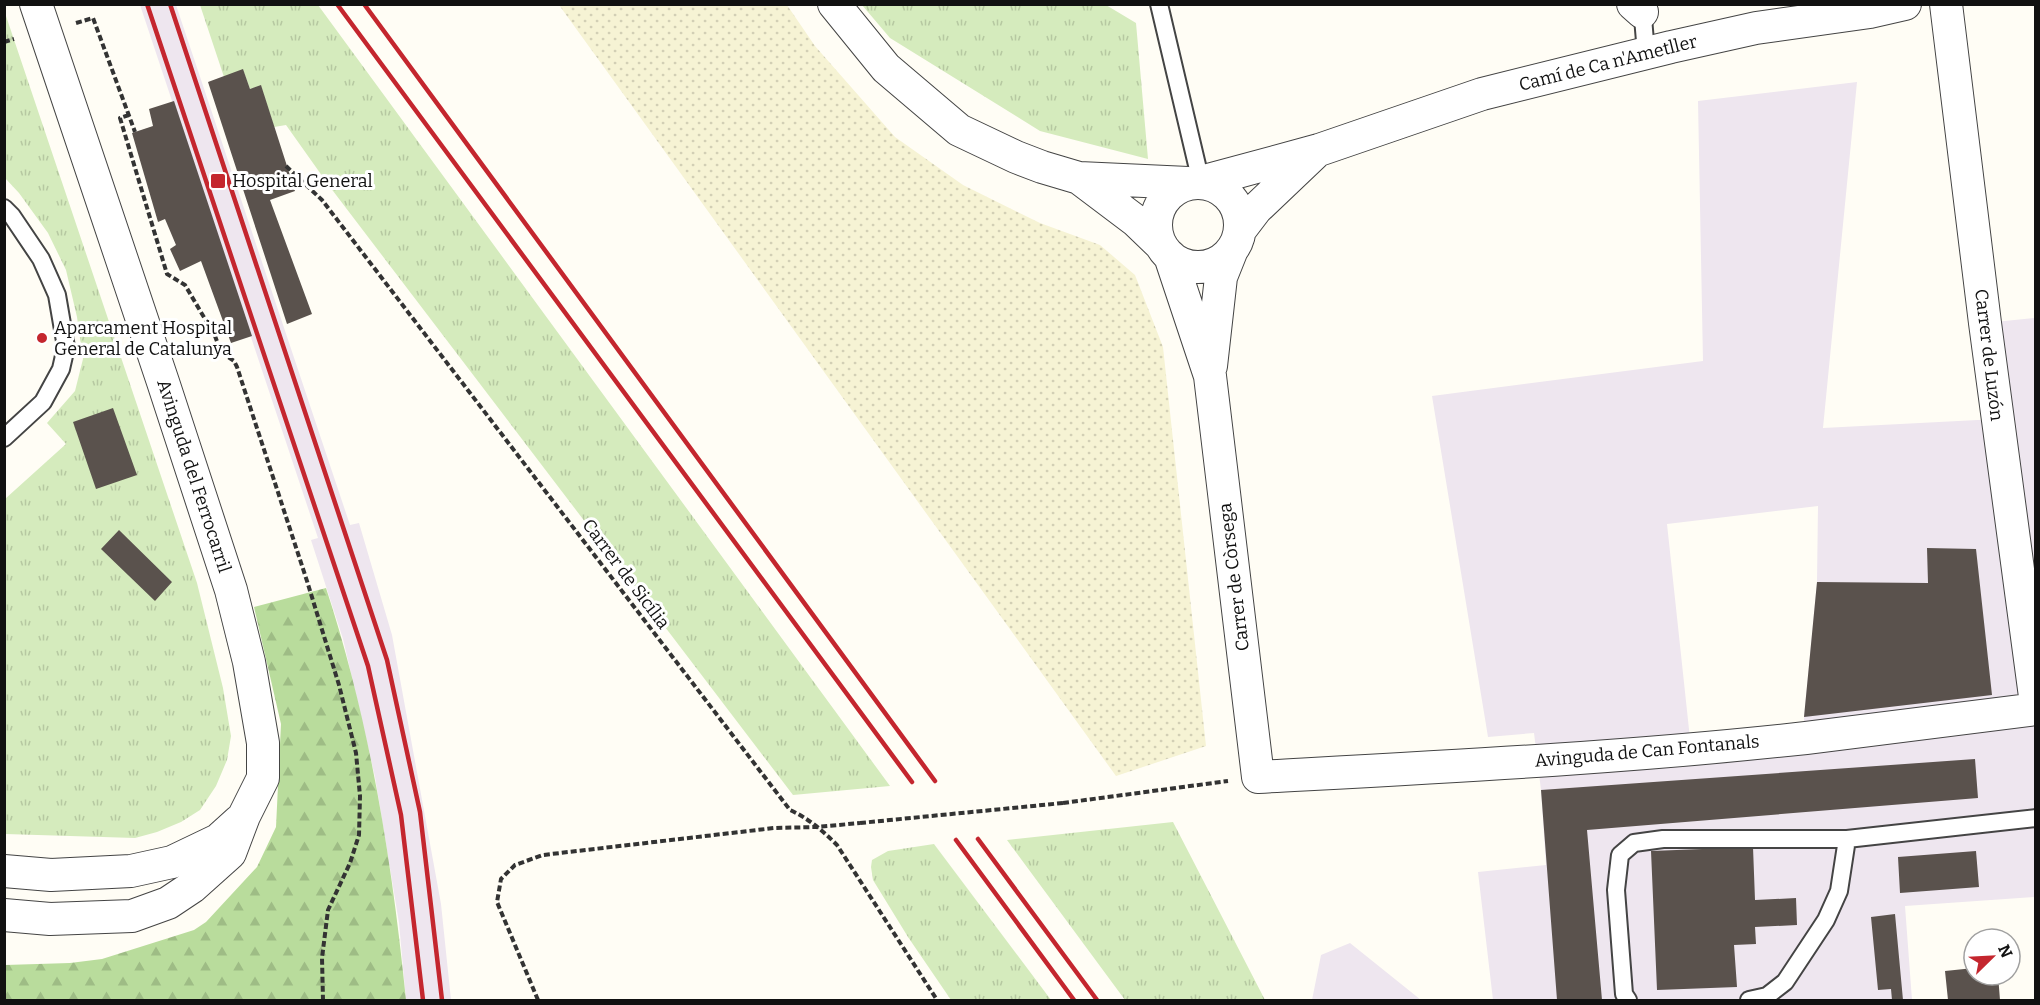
<svg xmlns="http://www.w3.org/2000/svg" width="2040" height="1005" font-family="Bitter,serif">
<style>
.industrial{fill:#eee6ef;fill-rule:evenodd}
.farmland{fill:url(#farmland-dots)}
.grass{fill:url(#grass-tufts)}
.forest{fill:url(#forest-firs)}
.building{fill:#5a524d}
.lines{fill:none;stroke-linecap:round;stroke-linejoin:round}
.service-casing{stroke:#444;stroke-width:20}
.minor-casing{stroke:#444;stroke-width:34}
.path{stroke:#333;stroke-width:4;stroke-dasharray:6 3;stroke-linecap:butt}
.service{stroke:#fff;stroke-width:16}
.minor{stroke:#fff;stroke-width:32}
.rail{stroke:#c4262e;stroke-width:4.5}
.path-bridge{stroke:#333;stroke-width:4;stroke-dasharray:6 3;stroke-linecap:butt}
.poi-dot{fill:#c4262e;stroke:#fff;stroke-width:2}
.labels{text-anchor:middle;dominant-baseline:central;stroke-width:6;stroke-linejoin:round;paint-order:stroke}
.street-label{font-size:18px;fill:#111;stroke:#fff}
.poi-label{font-size:18px;fill:#111;stroke:#fff;text-anchor:start}
</style>
<defs>
<pattern id="farmland-dots" width="8" height="8" patternUnits="userSpaceOnUse" patternTransform="scale(1.5)"><rect width="8" height="8" fill="#f6f3d4"/><path d="M2 2h.1M6 6h.1" fill="none" stroke="#d2cfb5" stroke-width="1.8" stroke-linecap="round"/></pattern>
<pattern id="grass-tufts" width="24" height="20" patternUnits="userSpaceOnUse" patternTransform="scale(1.5)"><rect width="24" height="20" fill="#d5ebbd"/><path d="M3 7l-1-3M5 7V3M7 7l1-3M15 17l-1-3M17 17v-4M19 17l1-3" fill="none" stroke="#b6c8a1"/></pattern>
<pattern id="forest-firs" width="22" height="20" patternUnits="userSpaceOnUse" patternTransform="scale(1.5)"><rect width="22" height="20" fill="#b9dc9c"/><path d="M5 1l3.5 6h-7zM16 11l3.5 6h-7z" fill="#9ebc85"/></pattern>
</defs>
<rect width="100%" height="100%" fill="#fffdf5"/>
<path class="industrial" d="M140,5H176L350,525L359,523L392,635L441,904L451,1000H406L399,923L375,777L343,639L311,540L318,538Z
M1857,82L1823,428L1997,419L1985,323L2035,318V897L1905,906L1912,1000H1493L1478,872L1546,865L1541,790L1534,733L1488,737L1432,396L1703,361L1698,101ZM1818,506L1817,582L1804,717V738L1691,748L1667,524Z
M1350,943L1421,1000H1312L1321,955Z"/>
<path class="farmland" d="M559,5H787L815,46L895,137L963,185L1040,223L1100,245L1135,275L1163,347L1206,746L1116,776Z"/>
<path class="grass" d="M200,5H318L890,786L793,795L330,187L286,125L274,127L261,86L250,89L243,70L224,77Z
M862,5H1106L1136,23L1148,159L1040,131L890,38Z
M4,10L197,583L223,688L231,736L227,760L216,786L200,810L181,822L157,832L135,838L5,834V499L66,444L47,423L75,391L83,359L77,317L66,270L48,233L19,193L5,178Z
M1173,822L1265,1000H1125L1007,840Z
M934,844L1051,1000H951L908,937L873,880L871,867L872,860L888,851Z"/>
<path class="forest" d="M326,588C370,722 392,861 406,1000H5V965L70,963L102,959L194,930L206,922L257,867L276,827L281,724L254,607Z"/>
<path class="building" d="M243,69L250,89L261,85L295,191L270,200L312,314L287,324L208,82Z
M174,101L252,336L231,343L201,261L180,271L170,249L176,245L165,219L158,222L132,133L153,126L149,109Z
M113,408L137,475L96,489L73,422Z
M119,530L172,582L155,601L101,549Z
M1927,548L1976,549L1992,695L1804,717L1817,582L1928,583Z
M1975,759L1978,798L1587,830L1602,1000H1557L1541,790Z
M1753,847L1755,900L1796,898L1797,925L1755,927L1756,944L1734,945L1737,987L1657,990L1651,851Z
M1976,851L1979,887L1900,893L1898,857Z
M1895,914L1903,1000H1892L1891,989L1878,990L1871,917Z
M1974,968V975H1998L2000,1000H1948L1945,971Z"/>
<g class="lines">
<g class="service-casing">
<path id="service" d="M1159,4L1201,182
M1642,6L1646,53
M4,208L12,216L41,259L57,295L66,347L61,369L43,402L4,438
M1628,1000L1624,994L1616,890L1620,855L1634,843L1663,839H1847L2036,818
M1749,1000L1767,996L1785,982L1826,920L1839,891L1847,839"/>
</g>
<g class="minor-casing">
<path id="minor" d="M834,4L886,68L959,130L1016,157L1042,167L1079,178L1188,183
M1633,4L1642,12
M1946,4L1985,323L2036,704
M1079,178L1136,221L1161,245
M1201,182L1319,150L1482,94L1671,47L1756,28L1870,12L1905,4
M1156 225a42 42 0 1 1 84 0a42 42 0 1 1-84 0Z
M1240,230L1256,209L1315,153
M1170,256L1210,376L1258,777C1441,767 1624,758 1806,738C1882,729 1959,719 2036,709
M1211,366L1221,277L1231,252
M4,871L51,875L131,871L172,862L218,840L239,821
M4,915L50,919L132,916L168,903L192,887L230,853L244,816L263,778V743L249,662L231,590L163,382L36,4"/>
</g>
<path class="path" d="M76,23L93,18L135,132
M4,42L14,39
M129,115L120,118L167,274L185,285L215,336L221,352L234,361L237,367L307,581L339,685L356,753L360,796L359,835L350,863L328,910L322,958L323,1000
M286,166L322,200L790,810C808,818 823,831 837,845L937,1000
M1063,803L1228,781
M538,1000L497,902L501,879L515,865L543,855L774,828L817,827L860,823"/>
<use href="#service" class="service"/>
<use href="#minor" class="minor"/>
<path class="rail" d="M147,4L368,666L401,815L423,1000
M170,4L387,660L420,812L442,1000
M337,4L912,782
M364,4L935,781
M978,839L1097,1000
M956,840L1074,1000"/>
<path class="path-bridge" d="M860,823L1063,803"/>
</g>
<g class="poi-dot">
<rect x="210" y="173" width="16" height="16" rx="3"/>
<circle cx="42" cy="338" r="6"/>
</g>
<g class="labels">
<g class="street-label">
<text transform="translate(1608 63) rotate(-14)">Camí de Ca n'Ametller</text>
<text transform="translate(1989 355) rotate(83)">Carrer de Luzón</text>
<text transform="translate(194 476) rotate(72)">Avinguda del Ferrocarril</text>
<text transform="translate(626 574) rotate(53)">Carrer de Sicília</text>
<text transform="translate(1234 577) rotate(-97)">Carrer de Còrsega</text>
<text transform="translate(1647 751) rotate(-5)">Avinguda de Can Fontanals</text>
</g>
<g class="poi-label">
<text x="232" y="181">Hospital General</text>
<text x="54" y="328">Aparcament Hospital<tspan x="54" dy="21">General de Catalunya</tspan></text>
</g>
</g>
<rect width="2040" height="1005" fill="none" stroke="#111111" stroke-width="12"/>
<g transform="translate(1992 957) rotate(66)"><circle r="28" fill="#ffffff" stroke="#a0a0a0" stroke-width="1.5"/>
<path d="M0-4.5L10 22L0 15L-10 22Z" fill="#c4262e"/>
<text y="-9" font-size="16" font-weight="bold" text-anchor="middle" fill="#111111">N</text>
</g>
</svg>
